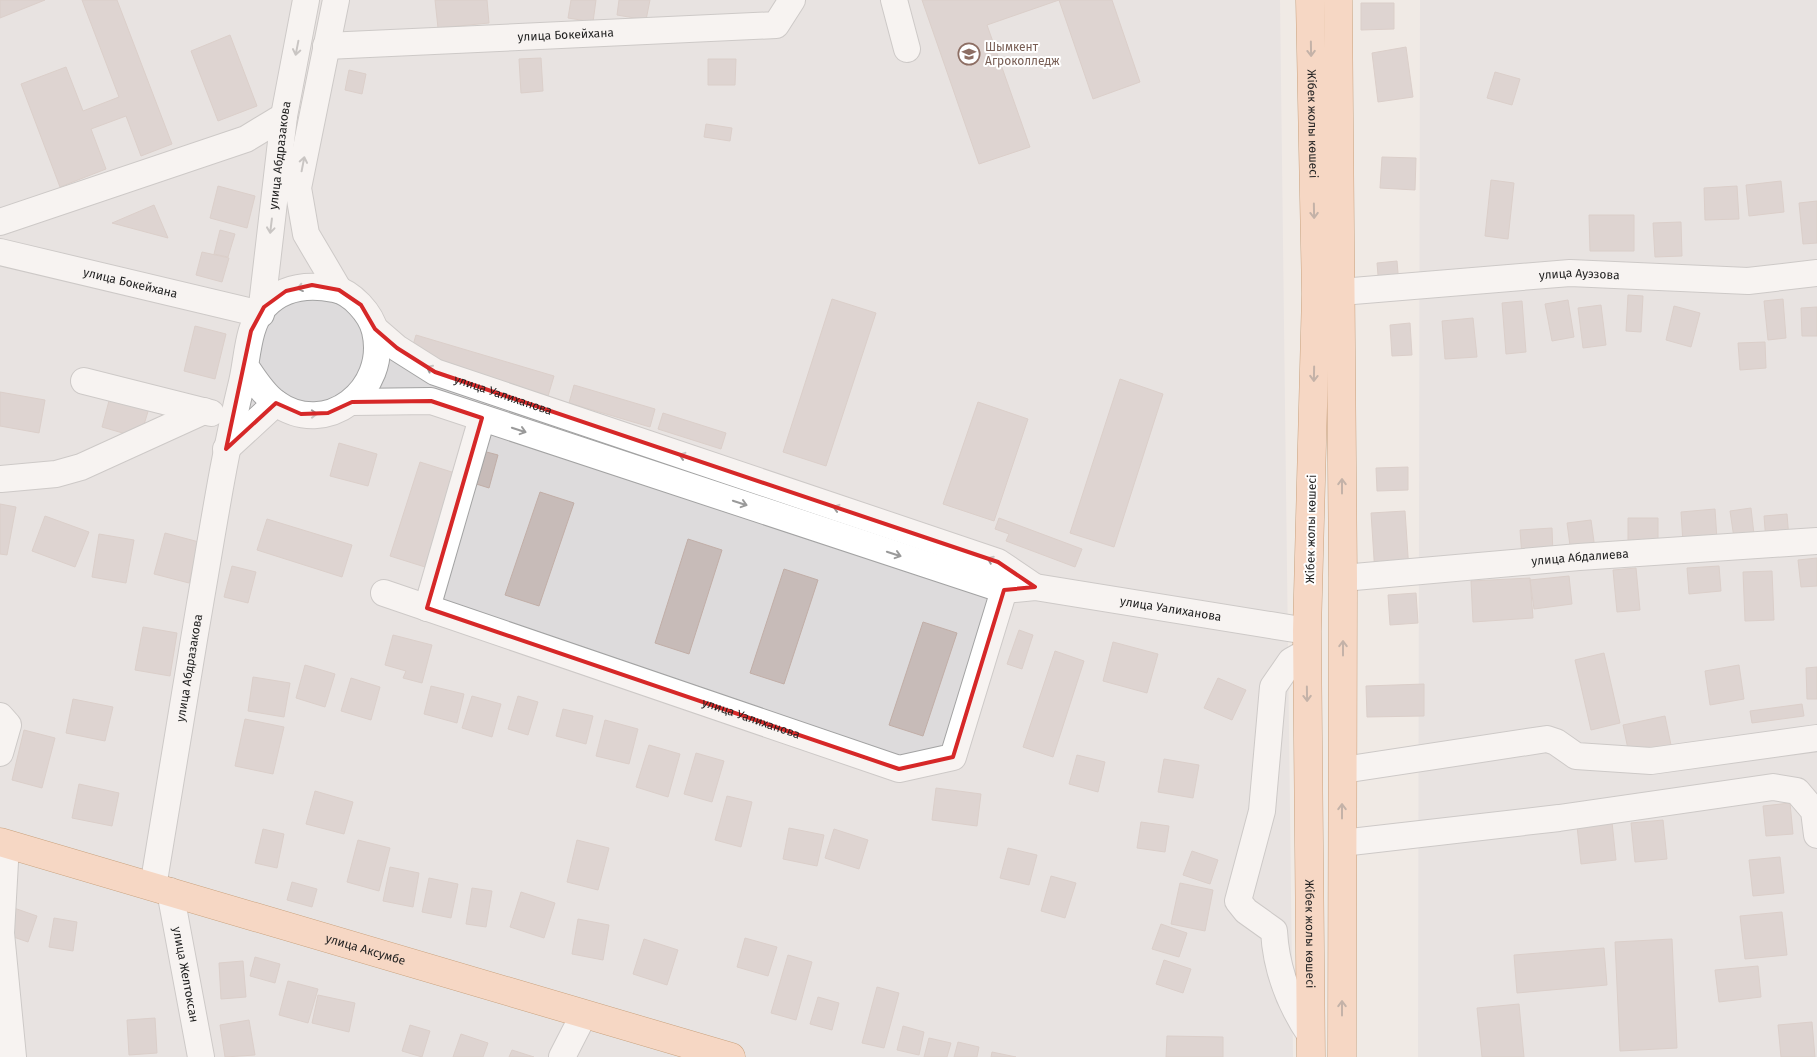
<svg xmlns="http://www.w3.org/2000/svg" width="1817" height="1057" font-family="'Fira Sans',sans-serif">
<style>
.residential{fill:#dddbdc}
.building{fill:#c7bbb8;stroke:#c1aea7}
.lines{fill:none;stroke-linecap:round;stroke-linejoin:round}
.minor-casing{stroke:#a3a3a3;stroke-width:28}
.major-casing{stroke:#994c00;stroke-width:29}
.minor{stroke:#fff;stroke-width:26}
.major{stroke:#fdc29c;stroke-width:28}
.oneway{stroke:#9a9a9a}
.oneway2{stroke:#8e705e}
.marked{fill:none;stroke:#d62828;stroke-width:4;stroke-linejoin:round}
.labels{text-anchor:middle;dominant-baseline:central;stroke-width:4;stroke-linejoin:round;paint-order:stroke}
.street-label{font-size:12px;fill:#1f1f1f;stroke:#fff}
.education-label{font-size:12px;fill:#785e54;stroke:#fff;text-anchor:start}
</style>
<rect width="100%" height="100%" fill="#f0eae5"/>
<path class="residential" d="M0,0H1280L1293,1057H0Z
M1420,0H1817V1057H1418Z"/>
<path class="building" d="M0,0H45L0,18Z
M82,0H117L172,144L141,156L126,116L91,129L106,169L60,187L21,84L66,67L83,111L119,97Z
M435,0H487L489,23L438,28Z
M571,0H596L593,22L568,18Z
M619,0H650L646,20L617,15Z
M922,0H1112L1140,82L1093,99L1059,0L987,25L1030,147L979,164Z
M1361,3H1394V29L1361,30Z
M230,35L257,106L218,121L191,51Z
M1406,47L1413,97L1378,102L1372,53Z
M541,58L543,91L521,93L519,59Z
M708,59H736L735,85H708Z
M349,70L366,74L362,94L345,90Z
M1495,72L1520,79L1512,105L1487,98Z
M706,124L732,128L730,141L704,137Z
M1382,157L1416,158L1415,190L1380,188Z
M1491,180L1514,183L1508,239L1485,236Z
M1781,181L1784,212L1749,216L1746,185Z
M218,186L255,196L247,228L210,218Z
M1737,186L1739,219L1705,220L1704,188Z
M1817,201V243L1803,244L1799,203Z
M154,205L168,238L112,223Z
M1589,215H1634V251H1590Z
M1681,222L1682,256L1655,257L1653,223Z
M220,230L235,234L228,257L214,254Z
M202,252L229,258L222,282L196,275Z
M1397,261L1399,285L1379,287L1377,263Z
M1628,295L1643,296L1641,332L1626,331Z
M832,299L876,313L826,466L783,452Z
M1783,299L1786,338L1768,340L1764,301Z
M1568,300L1574,337L1552,341L1545,304Z
M1522,301L1526,352L1506,354L1502,303Z
M1601,305L1606,345L1583,348L1578,308Z
M1674,306L1700,313L1691,347L1666,340Z
M1817,307V336H1802L1801,308Z
M1473,318L1477,357L1445,359L1442,321Z
M1410,323L1412,355L1392,356L1390,325Z
M195,326L226,334L215,379L184,371Z
M416,335L554,376L548,396L410,355Z
M1765,342L1766,368L1740,370L1738,343Z
M1120,379L1163,394L1114,547L1070,533Z
M574,385L655,409L650,427L569,403Z
M0,392L45,400L39,433L0,426Z
M110,397L149,408L140,438L102,427Z
M978,402L1028,419L994,521L943,504Z
M663,413L726,433L721,449L658,429Z
M339,443L377,454L368,486L330,476Z
M479,450L498,455L489,488L470,482Z
M420,462L455,473L425,567L390,556Z
M1408,467V490L1377,491L1376,468Z
M540,492L574,503L539,606L505,595Z
M0,504L16,507L7,555L0,554Z
M1751,508L1755,543L1735,545L1730,511Z
M1715,509L1717,540L1683,543L1681,512Z
M1405,511L1409,571L1375,574L1371,513Z
M1787,514L1789,539L1766,541L1764,516Z
M45,516L89,532L75,567L32,551Z
M999,518L1082,549L1075,567L1006,541L1009,534L995,529Z
M1628,518H1658V545H1628Z
M267,519L352,545L342,577L257,550Z
M1591,520L1595,549L1571,553L1567,523Z
M1552,528L1553,555L1522,557L1520,530Z
M165,533L199,542L189,583L154,574Z
M99,534L134,540L126,583L92,577Z
M688,539L722,550L689,654L655,643Z
M1817,558V586L1801,587L1798,560Z
M232,566L256,572L248,603L224,597Z
M1719,566L1721,591L1689,594L1687,568Z
M1636,568L1640,610L1617,612L1613,570Z
M784,569L818,580L784,684L750,673Z
M1772,571L1774,620L1745,621L1743,572Z
M1569,576L1572,604L1534,609L1530,580Z
M1530,578L1533,618L1473,622L1471,581Z
M1416,593L1418,623L1390,625L1388,595Z
M923,622L957,633L923,736L889,725Z
M143,627L177,633L170,676L135,670Z
M1019,630L1033,635L1022,669L1007,664Z
M393,635L432,645L422,683L403,678L406,671L385,665Z
M1113,642L1158,654L1147,693L1103,681Z
M1055,651L1084,661L1053,757L1023,747Z
M1604,653L1620,723L1591,730L1575,660Z
M305,665L335,674L325,707L296,698Z
M1739,665L1744,699L1710,705L1705,671Z
M1817,667V699H1807L1806,668Z
M253,677L290,683L284,717L248,711Z
M351,678L380,687L371,720L341,711Z
M1218,678L1246,690L1232,720L1204,708Z
M1424,684V716L1367,717L1366,686Z
M431,686L464,694L457,723L424,714Z
M472,696L501,704L492,737L462,728Z
M518,696L538,702L528,735L508,729Z
M73,699L113,707L105,741L66,733Z
M1802,704L1804,716L1752,723L1750,711Z
M563,709L593,716L586,744L556,736Z
M1665,716L1671,745L1629,754L1623,725Z
M245,719L284,727L273,774L235,766Z
M605,720L638,729L629,764L596,756Z
M24,730L55,738L42,788L12,780Z
M649,745L680,754L668,797L636,787Z
M696,753L724,761L712,802L684,794Z
M1077,755L1105,762L1098,792L1069,784Z
M1164,759L1199,765L1193,798L1158,792Z
M79,784L119,793L112,826L72,818Z
M936,788L981,794L977,826L932,820Z
M315,791L353,802L344,834L306,824Z
M727,796L752,802L741,847L715,840Z
M1790,803L1793,834L1766,836L1763,806Z
M1663,820L1667,859L1635,862L1631,823Z
M1141,822L1169,826L1165,852L1137,848Z
M1612,822L1616,860L1581,864L1577,826Z
M789,828L824,835L817,866L783,859Z
M263,829L284,834L277,868L255,863Z
M834,829L868,840L859,869L825,858Z
M358,840L390,848L379,891L347,882Z
M577,840L609,848L598,890L567,882Z
M1008,848L1037,855L1029,885L1000,878Z
M1192,851L1218,860L1210,884L1183,875Z
M1780,857L1784,893L1753,896L1749,860Z
M390,867L419,873L413,907L383,901Z
M1051,876L1076,883L1065,918L1041,911Z
M429,878L458,884L451,918L422,912Z
M292,882L317,889L312,907L287,900Z
M1180,883L1213,890L1205,931L1171,924Z
M472,888L492,891L486,927L466,924Z
M521,892L555,903L544,938L510,927Z
M11,907L37,916L28,942L2,933Z
M1782,912L1787,955L1745,959L1740,916Z
M54,918L77,922L73,951L49,947Z
M578,919L609,925L603,960L572,954Z
M1161,924L1187,933L1179,957L1152,949Z
M745,938L777,947L768,976L737,967Z
M644,939L678,950L667,985L633,974Z
M1672,939L1677,1048L1620,1051L1615,942Z
M1604,948L1607,985L1517,993L1514,955Z
M788,955L812,962L796,1020L771,1013Z
M255,957L280,964L275,983L250,976Z
M1164,960L1191,969L1183,993L1156,984Z
M243,961L246,997L221,999L219,963Z
M1758,966L1761,997L1719,1002L1715,970Z
M288,981L318,989L308,1023L279,1015Z
M877,987L899,993L884,1048L862,1043Z
M318,995L355,1003L349,1032L312,1023Z
M818,997L839,1003L832,1030L810,1024Z
M1519,1004L1524,1057H1482L1477,1008Z
M155,1018L157,1053L129,1055L127,1020Z
M249,1020L255,1055L225,1057L220,1025Z
M1812,1022L1815,1057H1781L1778,1025Z
M410,1025L430,1031L422,1057L402,1051Z
M903,1026L924,1032L919,1055L897,1050Z
M461,1034L488,1043L483,1057H453Z
M1167,1036L1223,1037V1057H1166Z
M929,1038L951,1043L947,1057H924Z
M958,1042L979,1047L977,1057H954Z
M512,1050L534,1057H509Z
M992,1052L1016,1057H991Z"/>
<g class="lines">
<g class="minor-casing">
<g id="minor">
<path d="M336,0L298,188L306,234L339,290"/>
<path d="M894,0L907,49"/>
<path id="s1" d="M326,46L776,25L792,0"/>
<path d="M0,222L246,139L284,116"/>
<path id="s2" d="M0,252L261,314L284,116L306,0"/>
<path id="s3" d="M1341,292L1570,273L1748,281L1817,273"/>
<path id="s4" d="M375,329L397,348L435,372L998,562L1035,587"/>
<path d="M84,381L211,413"/>
<path id="s5" d="M352,402L431,401L1004,590L1035,587L1307,631"/>
<path d="M226,449L276,403"/>
<path d="M1,479L56,474L81,467L204,411"/>
<path id="s6" d="M1343,578L1579,557L1817,541"/>
<path id="s7" d="M384,593L899,769L953,757L1004,590"/>
<path d="M427,608L482,418"/>
<path d="M1307,652L1291,661L1273,687L1262,811L1238,901L1246,911L1274,931C1276,969 1290,1005 1311,1036"/>
<path d="M0,716L8,725L0,753"/>
<path d="M1343,770L1547,739L1556,742L1576,756L1651,761L1817,738"/>
<path d="M1342,843L1559,818L1773,787L1797,791L1814,811L1817,835"/>
<path d="M6,844L1,933L13,1057"/>
<path id="s8" d="M153,887C169,792 184,698 200,604C213,529 224,455 242,382C248,357 247,326 265,306C284,286 309,284 334,289C352,292 371,314 375,331C389,390 326,439 276,403C264,395 254,379 246,367"/>
<path id="s9" d="M170,891L201,1057"/>
<path d="M562,1057L584,1014"/>
</g>
</g>
<g class="major-casing">
<g id="major">
<path id="s10" d="M1310,0L1316,294L1307,631L1311,1057"/>
<path d="M1338,0L1343,578L1342,1057"/>
<path id="s11" d="M0,842L731,1057"/>
</g>
</g>
<use href="#minor" class="minor"/>
<use href="#major" class="major"/>
</g>
<defs><path id="oneway-shaft" d="M-6 0H5M1.5-3L5.5 0L1.5 3" fill="none" stroke-width="1.6" stroke-linecap="round" stroke-linejoin="round" transform="scale(1.25)"/></defs>
<g class="oneway">
<use href="#oneway-shaft" transform="translate(297 48) rotate(101)"/>
<use href="#oneway-shaft" transform="translate(303 164) rotate(-79)"/>
<use href="#oneway-shaft" transform="translate(271 226) rotate(97)"/>
<use href="#oneway-shaft" transform="translate(304 287) rotate(168)"/>
<use href="#oneway-shaft" transform="translate(433 370) rotate(-153)"/>
<use href="#oneway-shaft" transform="translate(310 414) rotate(-1)"/>
<use href="#oneway-shaft" transform="translate(519 430) rotate(18)"/>
<use href="#oneway-shaft" transform="translate(686 457) rotate(-161)"/>
<use href="#oneway-shaft" transform="translate(740 503) rotate(18)"/>
<use href="#oneway-shaft" transform="translate(840 509) rotate(-161)"/>
<use href="#oneway-shaft" transform="translate(894 554) rotate(18)"/>
<use href="#oneway-shaft" transform="translate(994 561) rotate(-157)"/>
</g>
<g class="oneway2">
<use href="#oneway-shaft" transform="translate(1311 49) rotate(89)"/>
<use href="#oneway-shaft" transform="translate(1314 211) rotate(89)"/>
<use href="#oneway-shaft" transform="translate(1314 374) rotate(91)"/>
<use href="#oneway-shaft" transform="translate(1342 486) rotate(-90)"/>
<use href="#oneway-shaft" transform="translate(1343 648) rotate(-90)"/>
<use href="#oneway-shaft" transform="translate(1307 694) rotate(89)"/>
<use href="#oneway-shaft" transform="translate(1342 811) rotate(-90)"/>
<use href="#oneway-shaft" transform="translate(1342 1008) rotate(-90)"/>
</g>
<path d="M0 0H1817V1057H0ZM312,285L339,290L361,305L375,329L397,348L435,372L998,562L1035,587L1004,590L953,757L899,769L427,608L482,418L431,401L352,402L328,413L301,414L276,403L226,449L251,331L264,307L286,291Z" fill="#f0eae5" fill-opacity=".55" fill-rule="evenodd"/>
<path class="marked" d="M312,285L339,290L361,305L375,329L397,348L435,372L998,562L1035,587L1004,590L953,757L899,769L427,608L482,418L431,401L352,402L328,413L301,414L276,403L226,449L251,331L264,307L286,291Z"/>
<defs>
<g id="university-ring" transform="scale(1.125)"><circle r="9.5" fill="#fff" stroke="#8d6e63" stroke-width="1.5"/><path d="M0-5L7-2L0 1L-7-2ZM-4 1L0 2.5L4 1V4Q0 6-4 4Z" fill="#8d6e63"/></g>
</defs>
<g fill-rule="evenodd">
<use href="#university-ring" x="969" y="54"/>
</g>
<g class="labels">
<g class="street-label">
<text stroke="none"><textPath href="#s1" startOffset="240">улица Бокейхана</textPath></text>
<text stroke="none"><textPath href="#s10" startOffset="124">Жібек жолы көшесі</textPath></text>
<text stroke="none"><textPath href="#s2" startOffset="428">улица Абдразакова</textPath></text>
<text stroke="none"><textPath href="#s3" startOffset="239">улица Ауэзова</textPath></text>
<text stroke="none"><textPath href="#s2" startOffset="134">улица Бокейхана</textPath></text>
<text stroke="none"><textPath href="#s4" startOffset="146">улица Уалиханова</textPath></text>
<text transform="translate(1311 529) rotate(-89)">Жібек жолы көшесі</text>
<text stroke="none"><textPath href="#s6" startOffset="238">улица Абдалиева</textPath></text>
<text stroke="none"><textPath href="#s5" startOffset="851">улица Уалиханова</textPath></text>
<text stroke="none"><textPath href="#s8" startOffset="222">улица Абдразакова</textPath></text>
<text stroke="none"><textPath href="#s7" startOffset="388">улица Уалиханова</textPath></text>
<text stroke="none"><textPath href="#s10" startOffset="934">Жібек жолы көшесі</textPath></text>
<text stroke="none"><textPath href="#s11" startOffset="381">улица Аксумбе</textPath></text>
<text stroke="none"><textPath href="#s9" startOffset="85">улица Желтоксан</textPath></text>
</g>
<g class="education-label">
<text x="985" y="47">Шымкент<tspan x="985" dy="14">Агроколледж</tspan></text>
</g>
</g>
</svg>
